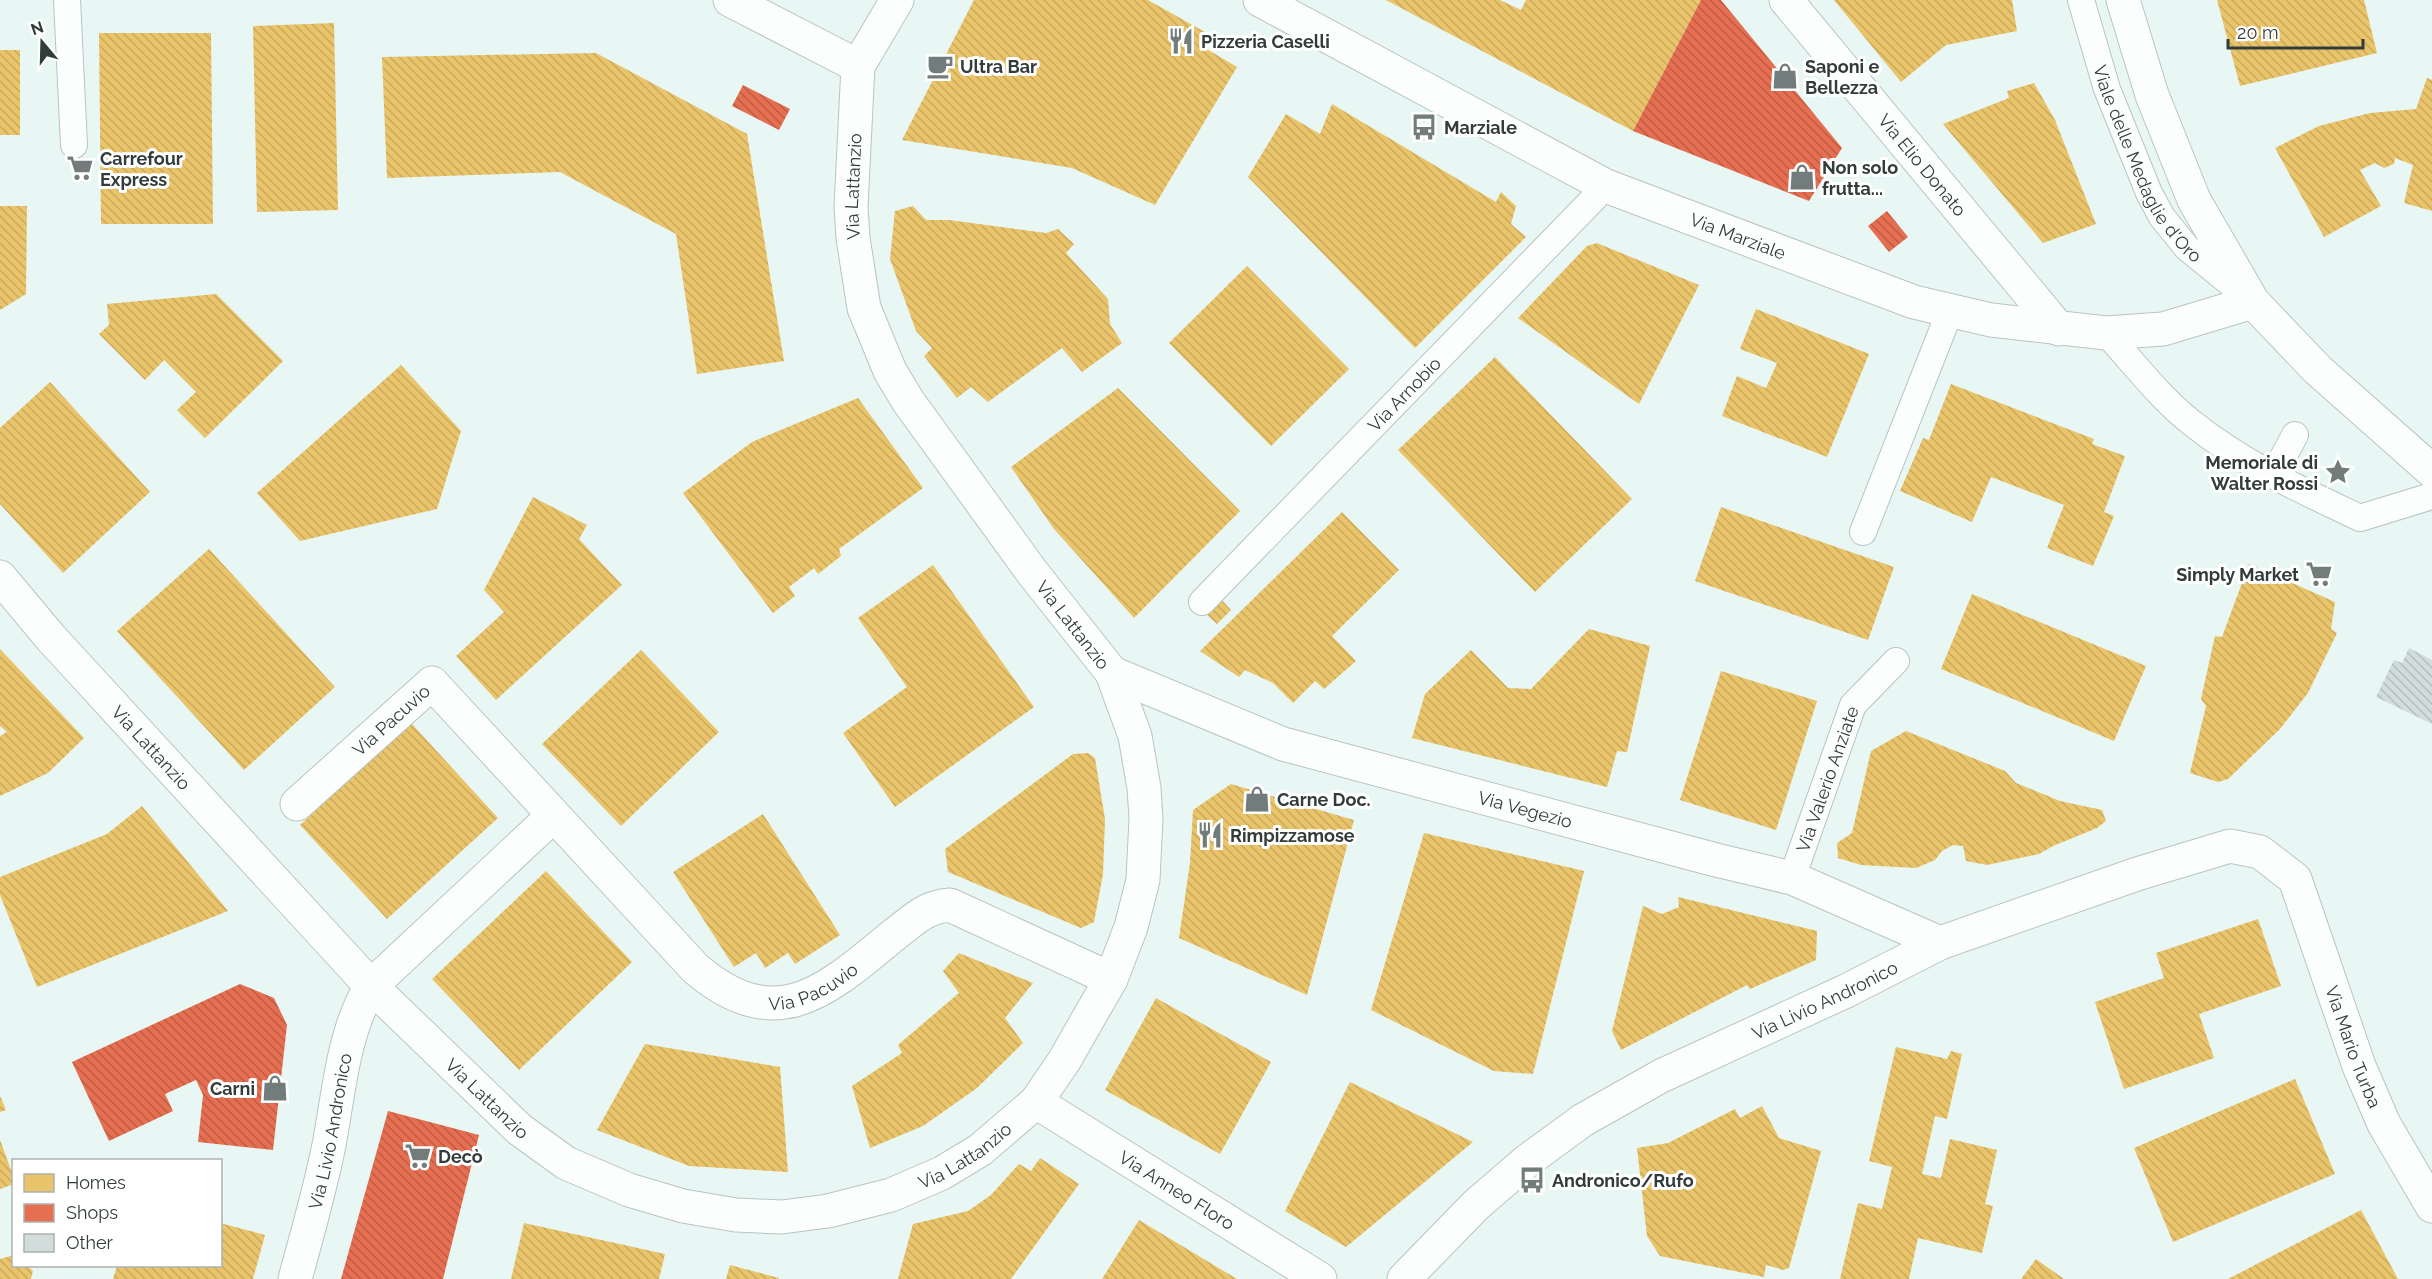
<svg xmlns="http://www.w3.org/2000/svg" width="2432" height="1279" font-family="Raleway,sans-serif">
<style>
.homes{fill:url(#homes-back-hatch)}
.shops{fill:url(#shops-back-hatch)}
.building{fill:url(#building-back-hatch)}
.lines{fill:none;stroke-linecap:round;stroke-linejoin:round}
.lane-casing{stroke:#b9c4c2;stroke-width:28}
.street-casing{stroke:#b9c4c2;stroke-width:35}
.secondary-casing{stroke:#b9c4c2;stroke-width:35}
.lane{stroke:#fcfefd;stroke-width:26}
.street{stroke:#fcfefd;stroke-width:33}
.secondary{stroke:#fcfefd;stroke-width:33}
.labels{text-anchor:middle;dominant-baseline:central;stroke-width:6;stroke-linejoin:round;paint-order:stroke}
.poi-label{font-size:18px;font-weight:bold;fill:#323c3a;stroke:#fff;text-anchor:start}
.street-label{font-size:18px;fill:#323c3a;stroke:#fff}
</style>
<defs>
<pattern id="homes-back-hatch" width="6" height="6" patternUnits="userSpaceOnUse" patternTransform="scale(1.5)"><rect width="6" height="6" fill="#e9c46a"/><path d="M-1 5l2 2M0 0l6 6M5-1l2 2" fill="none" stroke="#c8a95d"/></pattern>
<pattern id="shops-back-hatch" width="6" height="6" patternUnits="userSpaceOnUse" patternTransform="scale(1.5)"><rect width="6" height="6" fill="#e76f51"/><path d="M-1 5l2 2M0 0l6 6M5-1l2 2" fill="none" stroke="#bc5c44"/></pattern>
<pattern id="building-back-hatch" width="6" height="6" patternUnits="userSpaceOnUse" patternTransform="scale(1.5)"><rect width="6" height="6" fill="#d1dddb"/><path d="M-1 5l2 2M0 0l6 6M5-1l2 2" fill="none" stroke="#b4bfbd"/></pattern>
</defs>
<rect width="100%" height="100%" fill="#e9f7f4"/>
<path class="homes" d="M974,0H1148L1212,36L1205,48L1237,67L1155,205L1072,168L902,140Z
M1386,0H1500L1521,10L1526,0H1701L1633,131Z
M1834,0H2012L2017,31L1946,45L1901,82Z
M2217,0H2364L2377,53L2240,86Z
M334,23L338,210L257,212L253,26Z
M99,33H211L213,224H101Z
M0,50H20V135H0Z
M596,53L747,134L784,361L697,374L676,234L560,172L387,178L382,57Z
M2427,78L2432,80V211L2404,203L2413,165L2395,158L2394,164L2384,168L2375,163L2360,170L2381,206L2324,237L2275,148L2319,126L2370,113L2416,109Z
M2034,83L2055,120L2096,224L2043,243L1943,124L2009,98L2007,91Z
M1332,104L1496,202L1501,192L1516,206L1511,224L1526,237L1415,348L1248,177L1286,114L1320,134Z
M0,206H27L26,294L0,310Z
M913,206L926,220H949L1046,233L1058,229L1074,244L1066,253L1108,299L1110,324L1122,343L1082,372L1062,348L988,402L971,387L957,398L924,356L932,348L916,331L890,259L895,211Z
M1597,243L1699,285L1639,404L1518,318L1587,246Z
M1247,266L1349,369L1271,446L1169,343Z
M216,294L283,361L205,438L177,410L196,392L164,360L145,380L99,334L109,325L107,304Z
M1756,309L1869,354L1827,457L1722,416L1737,376L1766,388L1777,363L1740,349Z
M1495,357L1632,499L1535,592L1398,450Z
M401,365L461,431L437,509L300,541L257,493Z
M50,382L150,492L63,573L0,504V428Z
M1951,384L2094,439L2092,444L2125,456L2104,512L2114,516L2093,566L2047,548L2064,505L1991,477L1972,522L1900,491L1923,438L1929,440Z
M1118,388L1240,511L1134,618L1054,529L1011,467Z
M858,398L923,488L839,549L841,556L818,574L814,568L789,587L795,596L773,613L683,493L752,442Z
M533,497L587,525L579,539L622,585L496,700L456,656L504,612L484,590Z
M1721,507L1894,567L1868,640L1695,581Z
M1342,512L1399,570L1332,636L1356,661L1324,689L1315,681L1293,703L1273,683L1245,670L1239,677L1200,651Z
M209,549L335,687L244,770L117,631Z
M2249,564L2335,602L2331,629L2337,633L2308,693L2280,729L2228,779L2218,782L2190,773L2206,706L2201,699L2215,636L2222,637Z
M933,565L1034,707L895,807L843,733L907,687L858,618Z
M1972,594L2146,666L2114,741L1941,669Z
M1219,597L1231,610L1217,624L1204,612Z
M1589,629L1650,646L1627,752L1617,751L1607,787L1412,738L1425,694L1471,650L1508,688L1531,689Z
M0,649L84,738L48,773L0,796V736L7,732L0,726Z
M641,650L719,732L621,826L542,744Z
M1721,671L1817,701L1776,830L1680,800Z
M411,723L498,818L387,919L300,825Z
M1906,731L2005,771L2016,783L2060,801L2102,810L2106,821L2097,828L2053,846L2039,854L1987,865L1966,861L1963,846L1953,845L1942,851L1935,860L1916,868L1861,865L1838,858L1837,843L1852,833L1871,751Z
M1088,753L1095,758L1105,819L1103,874L1094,922L1081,928L948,872L945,849L1073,754Z
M1231,784L1354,820L1307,995L1179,938L1190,863L1193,810Z
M142,806L228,911L37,987L0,895V877L107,834Z
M763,814L840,935L795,964L788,953L765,968L756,953L734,967L673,872Z
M1424,833L1584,871L1533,1074L1494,1071L1371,1010Z
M546,871L632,962L519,1070L432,979Z
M1678,897L1817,931L1816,960L1750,989L1747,985L1621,1050L1612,1031L1643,906L1662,914L1679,907Z
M2258,919L2281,986L2199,1014L2214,1058L2124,1089L2095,1002L2164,978L2156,953Z
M959,953L1033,983L1005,1018L1023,1043L977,1088L923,1126L870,1148L852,1086L902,1053L898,1045L959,993L943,971Z
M1156,998L1271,1062L1220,1154L1105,1090Z
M645,1044L780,1067L788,1172L689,1166L597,1130Z
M1896,1047L1947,1059L1951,1051L1962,1054L1947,1119L1935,1116L1922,1174L1941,1178L1950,1139L1997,1150L1985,1204L1993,1206L1982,1253L1918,1238L1909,1279H1840L1858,1203L1882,1209L1892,1167L1869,1161Z
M2295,1079L2335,1174L2173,1242L2134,1148Z
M1350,1082L1473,1142L1346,1247L1285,1211Z
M0,1096L6,1110L0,1112Z
M1762,1106L1779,1138L1821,1151L1789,1268L1783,1270L1766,1265L1764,1277L1660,1256L1647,1236L1637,1148L1668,1143L1735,1109L1740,1118Z
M0,1140L14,1178V1184L0,1189Z
M1040,1158L1079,1184L1011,1279H898L913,1224L968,1211L991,1195L1019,1164L1031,1171Z
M2361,1210L2398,1279H2228Z
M1139,1220L1237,1279H1102Z
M220,1223L265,1235L253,1279H113L117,1266H220Z
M524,1223L665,1254L659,1279H511Z
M14,1255V1266H28L33,1271L31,1279H0V1259Z
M2036,1259L2064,1279H2021Z
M730,1265L779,1278V1279H726Z"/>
<path class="shops" d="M1701,0H1721L1842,148L1809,201L1633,131Z
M743,85L790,109L779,130L732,106Z
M1887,211L1908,237L1889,252L1868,226Z
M240,984L274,998L287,1025L273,1150L198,1142L203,1095L196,1080L165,1094L173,1111L109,1141L72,1062Z
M388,1111L479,1135L443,1279H341Z"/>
<path class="building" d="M2409,648L2432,660V724L2376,697L2394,660L2402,663Z"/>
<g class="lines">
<g class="lane-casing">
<g id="lane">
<path d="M67,0L74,145"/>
<path id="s1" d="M2081,0L2107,89L2149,193L2162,217L2187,248L2246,296"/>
<path d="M2106,333C2132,361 2162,400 2192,423C2243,464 2301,490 2360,518L2432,496"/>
<path d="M2273,476L2295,435"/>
<path d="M1863,532L1950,311"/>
<path id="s2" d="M1202,602L1606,186"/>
<path id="s3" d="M1792,878L1853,705L1896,661"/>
</g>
</g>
<g class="street-casing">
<g id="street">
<path d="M730,0L858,66"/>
<path id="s4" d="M0,577L51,638L371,986L519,1129L566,1163L629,1190L683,1206L736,1215L782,1217L828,1211L891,1195L942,1173L980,1150L1036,1102L1064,1061L1111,979L1131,927L1143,880L1146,818L1144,788L1135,736L1112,673L1032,572L908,401L890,371L864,308L853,238L851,207L858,66L897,0"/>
<path id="s5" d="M1112,673L1283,744L1716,860L1792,878L1940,943"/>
<path id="s6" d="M297,804L432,683L695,968C777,1039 828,989 895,934C915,919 925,907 950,905L1111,979"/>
<path id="s7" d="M1036,1102L1320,1279"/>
<path id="s8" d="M295,1279C307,1235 320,1190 329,1145C339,1092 343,1032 371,986L553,816"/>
<path id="s9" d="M1404,1279L1476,1205L1527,1161L1583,1120L1661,1076L1846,991L1940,943L2137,874L2230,846L2260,852L2295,879L2359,1066L2384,1124L2432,1206"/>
</g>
</g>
<g class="secondary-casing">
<g id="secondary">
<path id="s10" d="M1260,0L1606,186L1914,302L1991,320L2106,333L2163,329L2253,302"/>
<path id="s11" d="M1786,0L2059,329"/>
<path d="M2123,0L2152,95L2194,200L2253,302L2318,370L2432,471"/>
</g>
</g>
<use href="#lane" class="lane"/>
<use href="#street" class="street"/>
<use href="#secondary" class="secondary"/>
</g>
<defs>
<g id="restaurant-bare" transform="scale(2.07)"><path d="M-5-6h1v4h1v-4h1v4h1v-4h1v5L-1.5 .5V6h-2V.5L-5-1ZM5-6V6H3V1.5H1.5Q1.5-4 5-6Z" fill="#727d7b" stroke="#fff" stroke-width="2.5" paint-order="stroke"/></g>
<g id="cafe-bare" transform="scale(2.07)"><path d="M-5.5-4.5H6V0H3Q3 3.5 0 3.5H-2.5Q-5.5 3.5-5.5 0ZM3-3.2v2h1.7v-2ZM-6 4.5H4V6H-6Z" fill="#727d7b" stroke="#fff" stroke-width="2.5" paint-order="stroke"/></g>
<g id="shop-bare" transform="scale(2.07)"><path d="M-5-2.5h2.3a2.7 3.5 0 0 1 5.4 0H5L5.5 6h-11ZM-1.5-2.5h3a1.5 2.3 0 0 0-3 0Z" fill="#727d7b" stroke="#fff" stroke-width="2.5" paint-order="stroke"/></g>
<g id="bus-bare" transform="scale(2.07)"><path d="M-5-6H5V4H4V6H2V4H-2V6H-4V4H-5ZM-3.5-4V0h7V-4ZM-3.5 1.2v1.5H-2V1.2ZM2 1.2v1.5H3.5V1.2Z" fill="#727d7b" stroke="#fff" stroke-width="2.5" paint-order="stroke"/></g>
<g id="supermarket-bare" transform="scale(2.07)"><path d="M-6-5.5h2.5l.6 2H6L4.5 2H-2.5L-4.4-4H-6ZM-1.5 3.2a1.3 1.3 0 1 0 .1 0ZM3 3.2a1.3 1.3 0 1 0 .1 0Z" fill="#727d7b" stroke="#fff" stroke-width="2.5" paint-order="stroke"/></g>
<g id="sight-bare" transform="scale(2.07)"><path d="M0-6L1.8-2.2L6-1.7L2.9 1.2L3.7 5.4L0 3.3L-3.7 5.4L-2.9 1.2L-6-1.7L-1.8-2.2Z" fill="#727d7b" stroke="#fff" stroke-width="2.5" paint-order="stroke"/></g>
</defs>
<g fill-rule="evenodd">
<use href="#restaurant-bare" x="1181" y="41"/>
<use href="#cafe-bare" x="940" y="66"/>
<use href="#shop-bare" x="1785" y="76"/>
<use href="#bus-bare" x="1424" y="127"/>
<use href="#supermarket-bare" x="80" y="168"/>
<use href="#shop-bare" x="1802" y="177"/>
<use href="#sight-bare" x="2338" y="472"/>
<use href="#supermarket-bare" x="2319" y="574"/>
<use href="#shop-bare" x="1257" y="799"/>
<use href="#restaurant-bare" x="1210" y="835"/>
<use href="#shop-bare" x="275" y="1088"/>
<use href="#supermarket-bare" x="418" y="1156"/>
<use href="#bus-bare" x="1532" y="1180"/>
</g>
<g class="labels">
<g class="poi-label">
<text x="1201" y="41">Pizzeria Caselli</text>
<text x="960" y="66">Ultra Bar</text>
<text x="1805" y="66">Saponi e<tspan x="1805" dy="21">Bellezza</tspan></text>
<text x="1444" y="127">Marziale</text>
<text x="100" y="158">Carrefour<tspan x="100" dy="21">Express</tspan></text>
<text x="1822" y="167">Non solo<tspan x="1822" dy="21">frutta...</tspan></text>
<text x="2318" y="462" text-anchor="end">Memoriale di<tspan x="2318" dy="21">Walter Rossi</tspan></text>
<text x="2299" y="574" text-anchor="end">Simply Market</text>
<text x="1277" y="799">Carne Doc.</text>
<text x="1230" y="835">Rimpizzamose</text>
<text x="255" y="1088" text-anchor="end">Carni</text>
<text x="438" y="1156">Decò</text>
<text x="1552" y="1180">Andronico/Rufo</text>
</g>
<g class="street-label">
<text stroke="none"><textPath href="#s1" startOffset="178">Viale delle Medaglie d'Oro</textPath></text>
<text stroke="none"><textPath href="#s11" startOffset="214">Via Elio Donato</textPath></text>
<text stroke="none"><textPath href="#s4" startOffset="2352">Via Lattanzio</textPath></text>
<text stroke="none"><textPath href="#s10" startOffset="534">Via Marziale</textPath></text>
<text stroke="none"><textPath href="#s2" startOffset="290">Via Arnobio</textPath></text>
<text transform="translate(1073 625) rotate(52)">Via Lattanzio</text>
<text stroke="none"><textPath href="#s6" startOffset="126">Via Pacuvio</textPath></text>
<text stroke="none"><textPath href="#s4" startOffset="228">Via Lattanzio</textPath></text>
<text stroke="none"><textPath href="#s3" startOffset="105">Via Valerio Anziate</textPath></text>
<text stroke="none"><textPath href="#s5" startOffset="436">Via Vegezio</textPath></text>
<text stroke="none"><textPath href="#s6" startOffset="700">Via Pacuvio</textPath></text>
<text stroke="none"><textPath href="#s9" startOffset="510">Via Livio Andronico</textPath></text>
<text stroke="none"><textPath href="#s9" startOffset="1197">Via Mario Turba</textPath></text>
<text stroke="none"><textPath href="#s4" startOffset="714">Via Lattanzio</textPath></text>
<text stroke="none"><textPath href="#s8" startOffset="152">Via Livio Andronico</textPath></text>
<text stroke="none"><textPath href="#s4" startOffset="1236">Via Lattanzio</textPath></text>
<text stroke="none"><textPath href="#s7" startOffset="166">Via Anneo Floro</textPath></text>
</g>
</g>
<rect x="12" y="1159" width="210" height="108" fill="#ffffff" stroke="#adb1b0" stroke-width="1.5"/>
<rect x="24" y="1174" width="30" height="18" fill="#e9c46a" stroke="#adb1b0" stroke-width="1.5"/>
<text x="66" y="1189" font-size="18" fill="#323c3a">Homes</text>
<rect x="24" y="1204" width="30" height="18" fill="#e76f51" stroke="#adb1b0" stroke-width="1.5"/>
<text x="66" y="1219" font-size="18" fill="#323c3a">Shops</text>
<rect x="24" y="1234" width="30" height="18" fill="#d1dddb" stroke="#adb1b0" stroke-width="1.5"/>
<text x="66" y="1249" font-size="18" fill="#323c3a">Other</text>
<g transform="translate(42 42) rotate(341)" stroke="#ffffff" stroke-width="4.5" paint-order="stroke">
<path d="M0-4.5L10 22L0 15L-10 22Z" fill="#323c3a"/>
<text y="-9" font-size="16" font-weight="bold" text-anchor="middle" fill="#323c3a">N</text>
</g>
<path d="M2228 39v9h135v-9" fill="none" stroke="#323c3a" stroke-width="3"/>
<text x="2237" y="39" font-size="18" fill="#323c3a" stroke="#ffffff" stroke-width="4.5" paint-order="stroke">20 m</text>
</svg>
